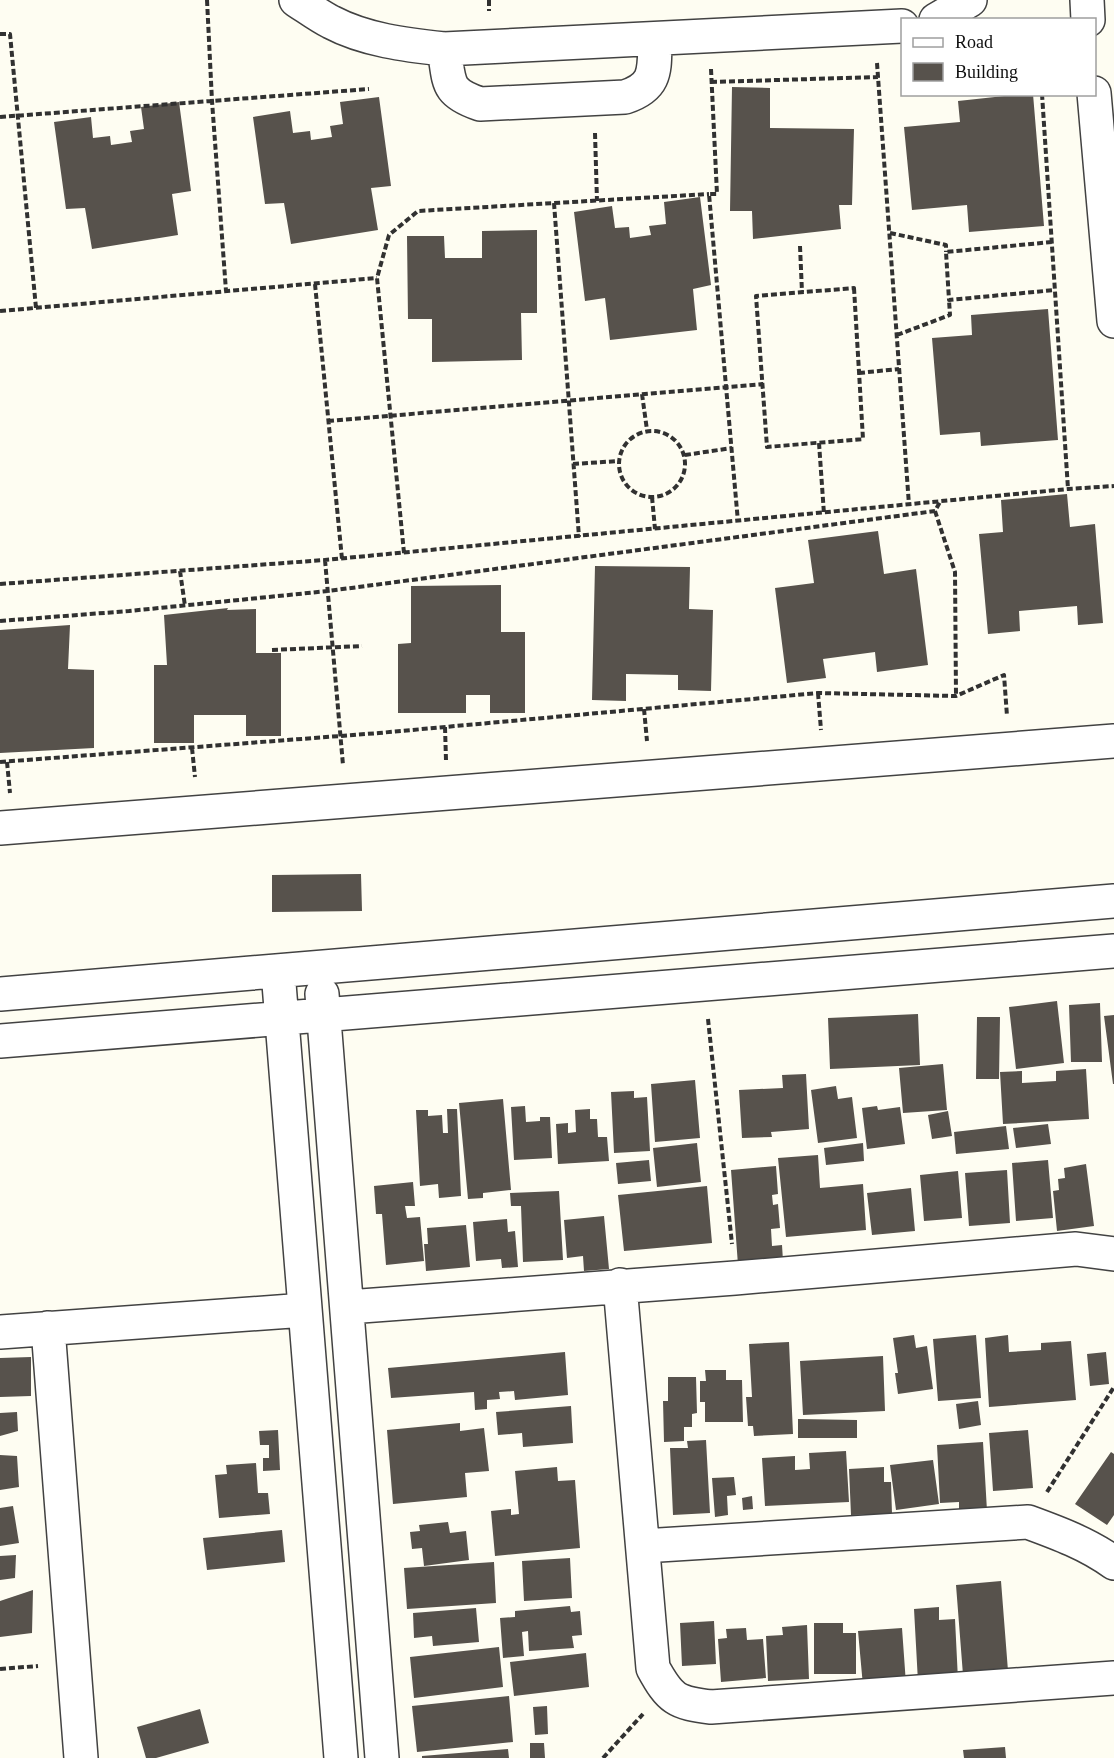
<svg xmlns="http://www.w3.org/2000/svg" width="1114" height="1758" font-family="Georgia,serif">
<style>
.building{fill:#57524c}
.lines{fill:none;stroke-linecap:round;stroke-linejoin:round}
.minor-casing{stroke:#424242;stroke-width:36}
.path{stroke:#313131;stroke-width:4;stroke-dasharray:6 3;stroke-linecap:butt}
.minor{stroke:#fff;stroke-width:33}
</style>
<rect width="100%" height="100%" fill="#fefdf2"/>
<path class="building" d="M732,87L770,88V128L854,129L852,205H839L841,229L753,239L752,211H730Z
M1022,94H1033L1044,226L969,232L967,205L912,210L904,127L960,122L958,101Z
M379,97L391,186L371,188L378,230L291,244L284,203L265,204L253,117L290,111L293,133L310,131L311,140L332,137L330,126L343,124L340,102Z
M179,102L191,191L172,194L178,235L92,249L85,208L66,209L54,122L91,117L93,138L110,136L111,145L132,142L130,131L144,129L141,107Z
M700,197L711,285L693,289L697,330L610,340L605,298L585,301L574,212L612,206L615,228L629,227L630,238L651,235L649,226L666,224L664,202Z
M537,230V313H521L522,360L432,362V319H408L407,236H444L445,258H482V231Z
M1048,309L1058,440L981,446L980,432L940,435L932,338L972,335L971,315Z
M1067,494L1070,527L1095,524L1103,623L1078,625L1077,606L1019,611L1020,631L988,634L979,534L1003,532L1001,500Z
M878,531L884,574L916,569L928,665L877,672L875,652L823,659L826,678L787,683L775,588L814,583L808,540Z
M595,566L690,567L689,609L713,610L711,691L678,690V675L626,674V701L592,700Z
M501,585V632H525V713H490V695H466V713H398V644L411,643V586Z
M228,608L227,610L256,609V653H281V736H246V715H194V743H154V665H167L164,615Z
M70,625L68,669L94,670V748L0,753V630Z
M361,874L362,911L272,912V875Z
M1057,1001L1064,1063L1016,1069L1009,1007Z
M1100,1003L1102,1062H1071L1069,1005Z
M918,1014L920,1065L830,1069L828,1018Z
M1114,1015V1084H1113L1104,1016Z
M977,1017H1000L999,1079H976Z
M943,1064L947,1110L903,1113L899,1068Z
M1086,1069L1089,1119L1003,1124L1000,1072L1022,1071V1083L1056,1081V1071Z
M806,1074L809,1129L771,1132L772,1137L742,1138L739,1090L783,1088L782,1075Z
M695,1080L700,1138L655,1142L651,1084Z
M836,1086L838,1099L852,1097L857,1138L818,1143L811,1090Z
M634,1091V1098L647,1097L650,1151L614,1153L611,1092Z
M503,1099L511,1190L483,1193V1198L468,1199L459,1103Z
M525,1106L526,1122L540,1121V1117H550L552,1158L514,1160L511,1107Z
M877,1106L878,1110L900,1107L905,1144L867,1149L862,1108Z
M447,1109H457L461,1196L439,1198L438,1184L420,1186L416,1110H428V1116L442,1115L443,1133H448Z
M590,1109V1119H597L598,1137H607L609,1161L558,1164L556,1124L568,1123V1133L576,1132L575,1110Z
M948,1111L952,1136L932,1139L928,1115Z
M1048,1124L1051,1144L1016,1148L1013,1128Z
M1006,1126L1009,1149L956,1154L954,1132Z
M697,1143L701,1182L657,1187L653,1148Z
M863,1143L864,1161L826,1165L824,1148Z
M818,1155L820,1188L863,1184L866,1230L786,1237L778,1158Z
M649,1160L651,1181L618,1184L616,1163Z
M1048,1160L1053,1218L1016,1221L1012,1163Z
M1086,1164L1094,1226L1057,1231L1053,1191L1059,1190L1058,1179L1065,1178L1064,1168Z
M776,1166L778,1194L772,1195L773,1205L778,1204L780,1228L771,1229L772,1246L782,1245L783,1261L738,1265L731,1170Z
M1007,1170L1010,1223L969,1226L965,1173Z
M958,1171L962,1218L924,1221L920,1175Z
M413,1182L415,1206H405L407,1218L420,1217L424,1261L386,1265L382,1214H376L374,1186Z
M707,1186L712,1243L624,1251L618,1195Z
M911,1188L915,1231L872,1235L867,1193Z
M559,1191L563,1260L523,1262L521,1206H511L510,1193Z
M604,1216L609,1269L584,1271L583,1256L567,1258L564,1220Z
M507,1219L508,1232L515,1231L518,1267L502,1268L501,1259L476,1261L473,1222Z
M466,1225L470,1267L426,1271L424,1244H428L427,1228Z
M914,1335L916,1348L927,1346L933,1389L898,1394L895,1373H898L893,1338Z
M976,1335L981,1398L938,1401L933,1339Z
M1008,1335L1009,1352L1041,1350V1343L1071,1341L1076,1400L989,1407L985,1338Z
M789,1342L793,1434L754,1436L753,1426H748L746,1397H752L749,1344Z
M565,1352L568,1395L515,1400L514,1391L499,1392L500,1399L487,1400V1409L475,1410L474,1392L391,1398L388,1368Z
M1106,1352L1109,1384L1090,1386L1087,1354Z
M883,1356L885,1411L803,1415L800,1361Z
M31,1357V1396L0,1397V1358Z
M705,1370H726V1380H742L743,1422H705V1402H700V1381H706Z
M668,1377H696L697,1413L692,1414V1427H684V1441L664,1442L663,1401H668Z
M978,1401L981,1425L959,1429L956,1404Z
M571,1406L573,1443L523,1447L522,1433L498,1435L496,1412Z
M17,1412L18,1431L0,1436V1413Z
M798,1419L857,1420V1438H798Z
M460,1423V1431L484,1428L489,1471L465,1473L467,1497L393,1504L387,1430Z
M278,1430L280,1470L263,1471V1458H269V1445H260L259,1431Z
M1028,1430L1033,1488L993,1491L989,1433Z
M706,1440L710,1513L673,1515L670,1448H688L687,1441Z
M983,1442L987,1511L959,1512V1502L940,1503L937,1445Z
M846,1451L849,1502L765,1506L762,1458L795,1456V1470L810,1469L809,1453Z
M1111,1452L1114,1454V1515L1107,1525L1075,1504Z
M0,1455L17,1456L19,1487L0,1490Z
M933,1460L939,1504L896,1510L890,1465Z
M256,1463L258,1493H268L270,1514L219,1518L215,1475L227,1474L226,1465Z
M557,1467L558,1481L575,1480L580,1548L495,1556L491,1511L511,1509V1515L519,1514L515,1471Z
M884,1467V1482H891L892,1514L851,1515L849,1469Z
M734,1477L736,1495L727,1496L728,1515L715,1517L712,1478Z
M752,1496L753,1509L743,1510L742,1498Z
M13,1506L19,1543L0,1546V1508Z
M448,1522L450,1533L466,1531L469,1560L424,1566L422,1548L412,1549L410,1532L420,1531L419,1525Z
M282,1530L285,1562L207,1570L203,1538Z
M16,1555L15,1578L0,1580V1556Z
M570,1558L572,1598L524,1601L522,1561Z
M494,1562L496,1603L407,1609L404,1568Z
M1001,1581L1008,1671L963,1675L956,1585Z
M33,1590L32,1633L0,1637V1601Z
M570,1606L571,1612L580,1611L582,1635L572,1636L574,1648L529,1651L528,1631L522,1632L524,1656L503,1658L500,1618L515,1617V1611Z
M939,1607V1620L955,1619L958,1680L918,1682L914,1609Z
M476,1608L479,1642L433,1646L432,1636L414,1638L413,1613Z
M714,1621L716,1664L682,1666L680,1623Z
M814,1623H843V1633H856V1674H814Z
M807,1625L809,1679L768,1681L766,1636L783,1635L782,1627Z
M746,1628L747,1640L763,1639L766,1678L721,1682L718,1639L727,1638L726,1629Z
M902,1628L906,1684L863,1686L858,1631Z
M499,1647L503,1687L414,1698L410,1657Z
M586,1653L589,1687L514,1696L510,1662Z
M509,1696L513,1742L417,1752L412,1706Z
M547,1706L548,1734L535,1735L533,1707Z
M200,1709L209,1743L156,1758H146L137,1727Z
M530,1743H544L545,1758H530Z
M1005,1747L1006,1758H964L963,1750Z
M508,1749L509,1758H422V1756Z"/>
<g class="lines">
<g class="minor-casing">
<path id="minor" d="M296,0C307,7 319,16 331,22C365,40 406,45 444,49L902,26
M1087,0L1088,20
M936,20L970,0
M444,49C450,83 445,92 480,104L625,97C658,86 654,69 655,39
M1094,93L1114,321
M0,828L1114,741
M278,971L341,1758
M0,994L1114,901
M322,994L382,1758
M0,1041L1114,951
M620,1285L653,1668C670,1699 676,1703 711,1707L1114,1678
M348,1307L735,1278L1076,1249L1114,1254
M48,1328L81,1758
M0,1332L305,1310
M643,1546L1028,1522C1058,1533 1088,1544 1114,1563"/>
</g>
<path class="path" d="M207,0L212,101L226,291
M489,0V11
M0,34H10L36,308
M877,63L878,77
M711,69L717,194H709L738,522
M711,82L878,77L909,505
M1042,94L1068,489
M0,117L369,89
M595,133L597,201
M554,203L579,537
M890,233L946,245V252
M1052,242L946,252L949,300L1055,290
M800,246L802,292
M315,284L342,559
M854,288L863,439L767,447L756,296Z
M0,311L377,278
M897,335L950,315L949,300
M859,373L899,369
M642,394L647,430
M328,421L763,384
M619 464a33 33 0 1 1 66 0a33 33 0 1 1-66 0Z
M819,443L824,514
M685,455L732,448
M573,464L619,461
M652,497L655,529
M935,511L955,572L956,696
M404,553L377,278L389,235L418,211L709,194
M325,560L343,765
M180,571L185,606
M0,584L325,560L1068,489L1114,486
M0,621L129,611L328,591L935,511L940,502
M272,650L362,646
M818,693L821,730
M644,709L647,741
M445,727L446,760
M192,748L195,777
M0,762L379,733L818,693L956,696L1004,675L1007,716
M7,762L10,793
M708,1019L732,1244
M1047,1492L1114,1387
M0,1669L38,1666
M603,1758L643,1714"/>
<use href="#minor" class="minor"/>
</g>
<rect x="901" y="18" width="195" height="78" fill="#ffffff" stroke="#9f9f9f" stroke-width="1.5"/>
<rect x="913" y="38" width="30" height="9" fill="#ffffff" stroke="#9f9f9f" stroke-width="1.5"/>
<text x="955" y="48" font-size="18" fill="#0f0f0f">Road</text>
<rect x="913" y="63" width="30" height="18" fill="#57524c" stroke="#9f9f9f" stroke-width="1.5"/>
<text x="955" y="78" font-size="18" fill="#0f0f0f">Building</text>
</svg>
